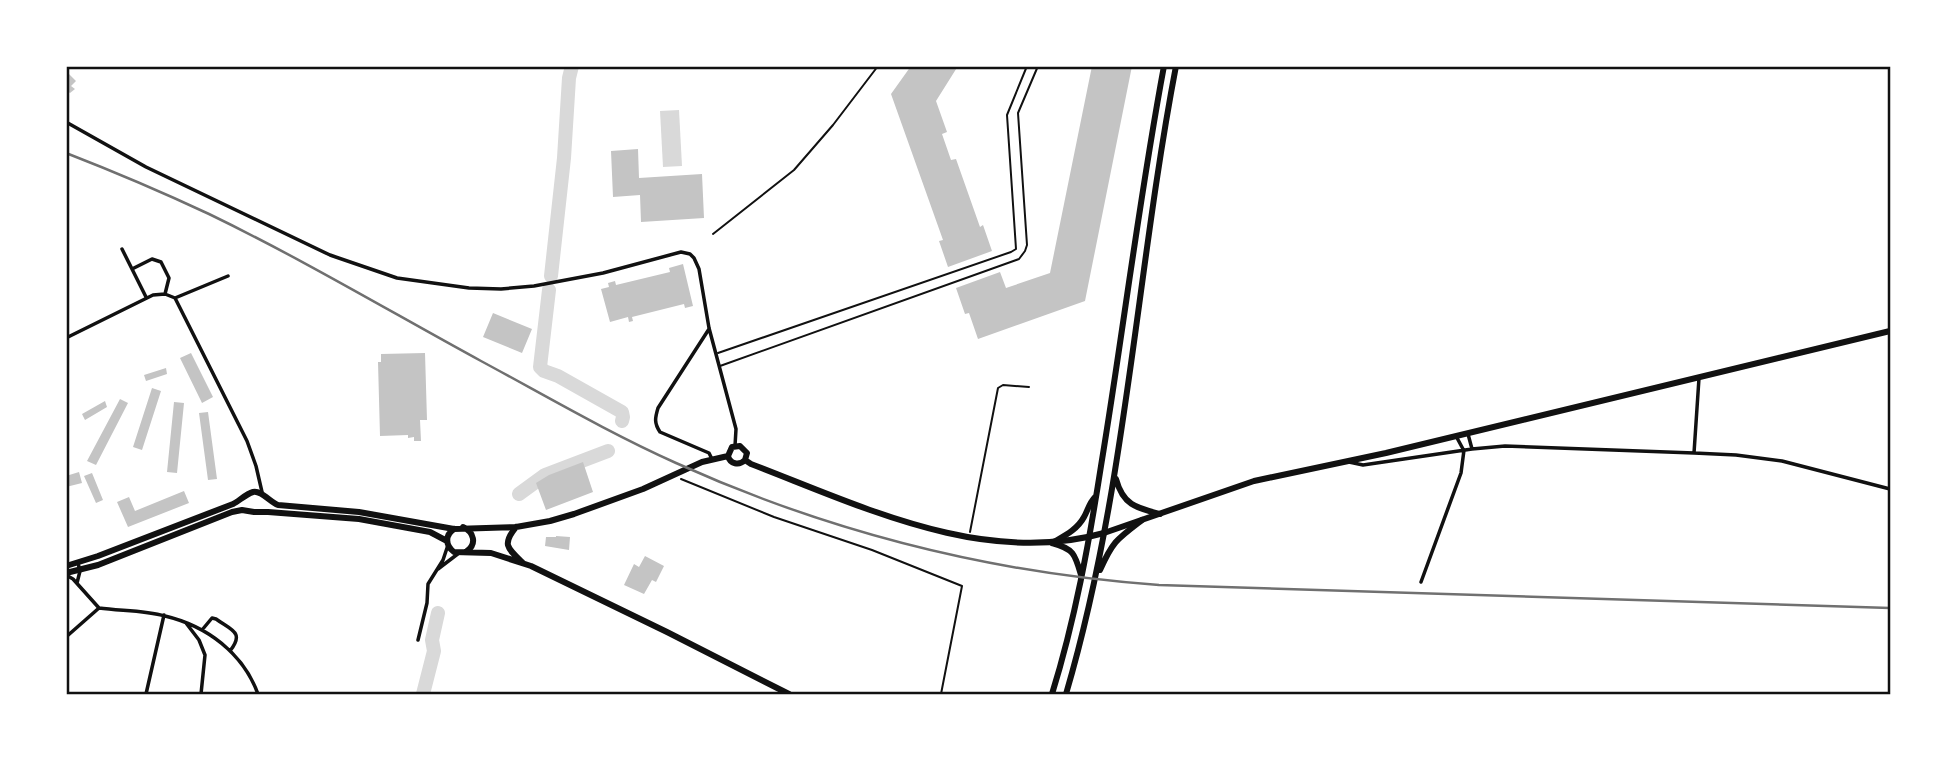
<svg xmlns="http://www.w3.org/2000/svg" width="1957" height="761" font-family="'IBM Plex Serif',serif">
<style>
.water{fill:#d9d9d9}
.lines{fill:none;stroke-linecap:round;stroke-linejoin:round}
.river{stroke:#d9d9d9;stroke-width:14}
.building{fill:#c4c4c4}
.path{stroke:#111;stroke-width:2}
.service{stroke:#111;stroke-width:2}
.minor{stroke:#111;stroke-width:3.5}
.primary{stroke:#111;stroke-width:6}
.trunk{stroke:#111;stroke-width:6}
.rail{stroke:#707070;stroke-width:2.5}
.neatline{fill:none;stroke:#111;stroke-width:2.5}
</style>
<rect width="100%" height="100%" fill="#fff"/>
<path class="water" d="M679,110L682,166L663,167L660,111Z"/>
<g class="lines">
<path class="river" d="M551,276L564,158L569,78L572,66
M549,290L540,367L544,371L558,376L622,412L623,417L622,421
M519,494L545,475L608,451
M423,694L434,651L432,640L438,613"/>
</g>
<path class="building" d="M911,66H958L936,101L947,132L942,134L951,160L956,159L980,227L983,225L992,251L948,267L939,241L943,240L891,94Z
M1092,66H1132L1085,301L978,339L969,313L965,314L956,288L1000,272L1006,288L1050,273Z
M66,71L76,81L71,86L75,89L70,93L66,90Z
M638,149L639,178L702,174L704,218L641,222L640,195L613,197L611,151Z
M683,264L693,306L685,308L684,304L632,317L633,321L629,322L628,317L610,322L601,289L609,287L608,283L615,281L616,285L670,272L669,268Z
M493,313L532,329L522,353L483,337Z
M191,353L213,397L202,403L180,358Z
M425,353L427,420H420L421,441H414V437L408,438V435L380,436L378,362H381V354Z
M166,368L167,374L146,381L144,375Z
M152,388L161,391L142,450L133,447Z
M120,399L128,403L96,465L87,461Z
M105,401L107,407L85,420L82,414Z
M174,402L184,403L177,473L167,472Z
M208,412L217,479L208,480L199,413Z
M583,462L593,492L546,510L536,483L549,475Z
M79,472L82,483L66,487V476Z
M92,473L103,500L96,503L84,476Z
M184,491L189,503L128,527L117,502L129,497L135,511Z
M556,536L570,537L569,550L545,546L546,537H556Z
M645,556L664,566L656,582L652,580L644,594L624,585L634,564L639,567Z"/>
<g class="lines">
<path class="path" d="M713,234L794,170L833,125L878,66
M681,479L774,517L872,550L962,586L941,694
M970,532L998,388L1003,385L1029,387"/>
<path class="service" d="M718,353L1011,252L1016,249L1007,115L1027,66
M720,366L1019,259L1025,251L1027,245L1018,113L1038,66"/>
<path class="minor" d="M66,122L146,167L330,255L397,278L469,288L501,289L534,286L603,273L681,252L690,254L694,258L699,269L709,328L736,429L735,446
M122,249L146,297
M132,269L152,259L161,262L169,278L165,294
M175,298L228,276
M709,329L658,408C655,418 654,423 660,432L709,453L712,459
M66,338L153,295L165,294L175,298L247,441L256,466L262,492
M1468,434L1472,449
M1456,436L1463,449
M1694,453L1699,378
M1349,462L1363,465L1472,449L1505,446L1694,453L1736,455L1782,461L1890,489
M438,569L459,553
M66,575L73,579L99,608C121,611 144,610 165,616C207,626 243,653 258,694
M1421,582L1461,473L1464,450
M77,583L80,571L78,563
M186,623L199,640L205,655L201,694
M202,630L212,618L216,619C231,630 245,632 230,651
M66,637L99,608
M418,640L427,603L428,584L443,560L448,545
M146,694L164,615"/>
<path class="primary" d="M728,456L732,447L740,446L747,453L745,460
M728,456C730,464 739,466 745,460
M745,460L751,464C861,506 984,567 1104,533L1254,481L1386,453L1890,331
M463,527C474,532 477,544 467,551
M516,527C502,544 507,548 522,562
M454,529C445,535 445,545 454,552L491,553L531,566L667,632L789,694
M66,566L98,556L233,504C239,501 246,494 253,492C261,490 270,502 278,505L359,512L454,529L516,527L550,521L574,514L643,489L702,462L728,456
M66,573L98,565L232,512L242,510L254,512H268L359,519L430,532L447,541"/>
<path class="trunk" d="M1116,479C1123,505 1136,508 1160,514
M1052,543C1064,536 1077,530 1084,517C1088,510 1089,503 1095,497
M1052,543C1074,549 1075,554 1081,575
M1100,570C1113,541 1117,539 1142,520
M1052,694C1075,620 1089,543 1101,466C1123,333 1139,199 1164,66
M1066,694C1126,490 1136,275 1176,66"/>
<path class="rail" d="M66,153C115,172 162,192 209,214C302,259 391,312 481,361C546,396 609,433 676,463C829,532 992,573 1159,585L1890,608"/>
</g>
<rect width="1957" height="761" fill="none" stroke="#ffffff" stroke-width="136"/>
<rect x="68" y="68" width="1821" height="625" class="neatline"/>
</svg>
